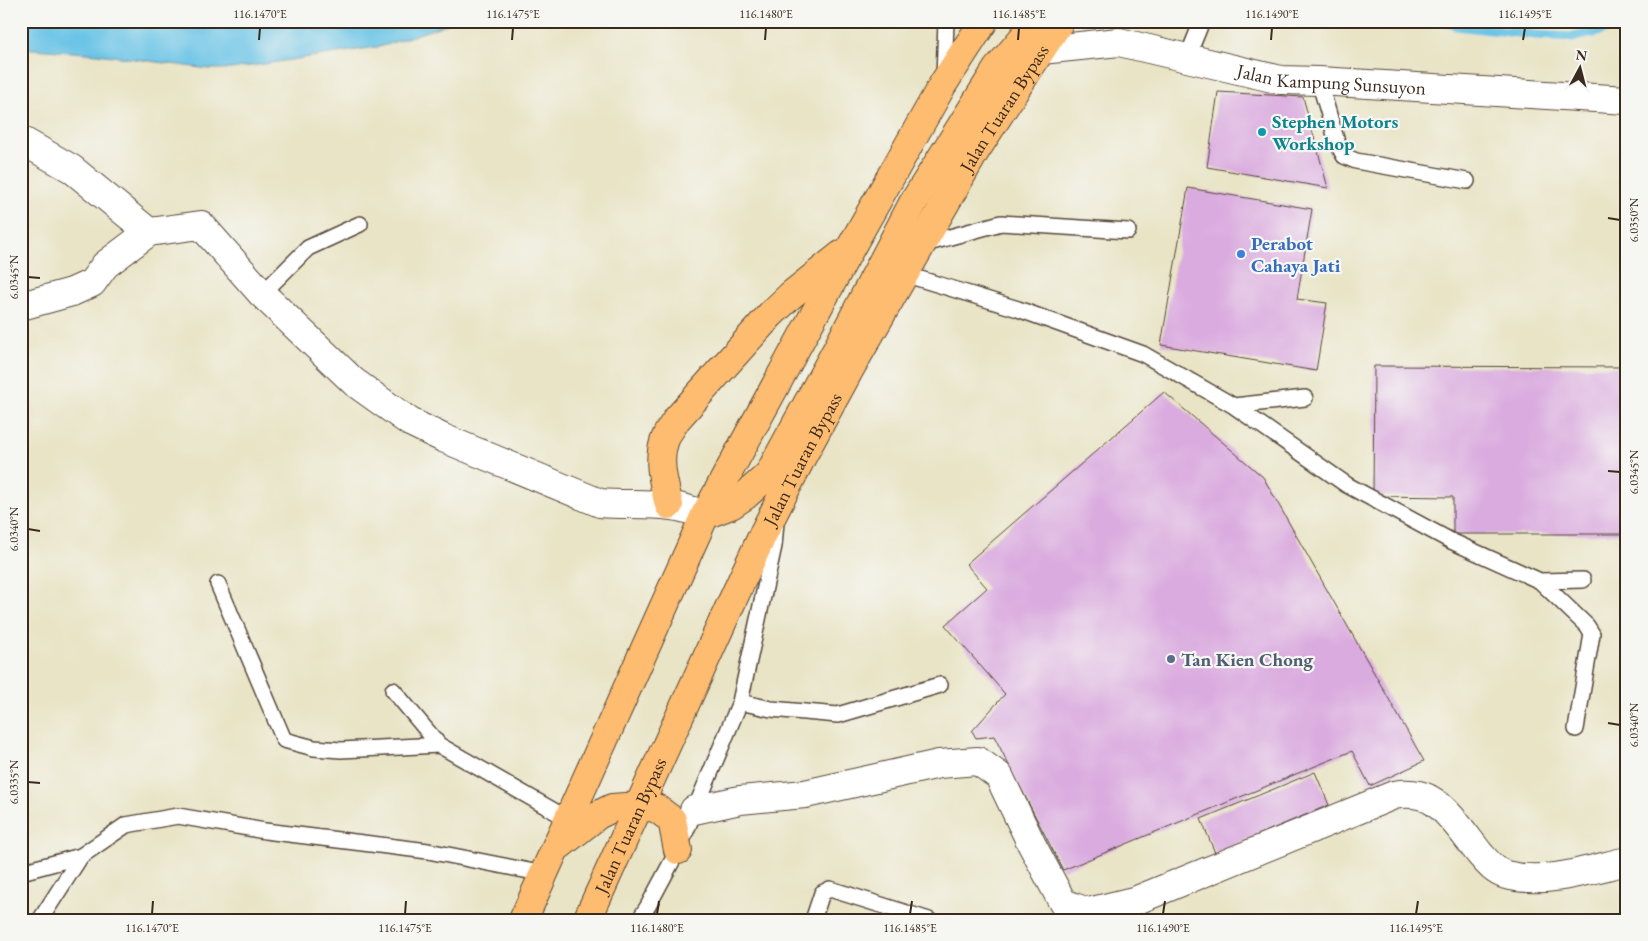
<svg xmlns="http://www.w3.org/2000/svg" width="1648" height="941" font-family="'EB Garamond',serif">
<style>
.water{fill:#68c3e6;stroke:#527682}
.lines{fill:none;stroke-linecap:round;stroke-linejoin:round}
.stream{stroke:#68c3e6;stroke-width:9}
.building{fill:#daabdf}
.lane-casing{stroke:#554637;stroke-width:18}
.street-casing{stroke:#554637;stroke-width:30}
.highway-casing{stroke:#554637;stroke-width:30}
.lane{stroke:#fff;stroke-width:15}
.street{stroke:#fff;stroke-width:28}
.highway{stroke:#fdbc6f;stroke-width:28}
.ticks{fill:none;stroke:#3b2a1e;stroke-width:2}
.culture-dot{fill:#0f9aa8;stroke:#f6f6f2;stroke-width:2}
.shop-dot{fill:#3f7fe0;stroke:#f6f6f2;stroke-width:2}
.service-dot{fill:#5c6f8a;stroke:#f6f6f2;stroke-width:2}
.labels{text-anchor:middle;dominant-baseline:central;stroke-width:4.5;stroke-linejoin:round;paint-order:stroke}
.street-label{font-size:19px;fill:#3b2a1e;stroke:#f6f6f2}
.culture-label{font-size:19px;font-weight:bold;fill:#0d838f;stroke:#f6f6f2;text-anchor:start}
.shop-label{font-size:19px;font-weight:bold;fill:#366cbe;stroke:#f6f6f2;text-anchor:start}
.service-label{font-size:19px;font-weight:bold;fill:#4e5e75;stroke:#f6f6f2;text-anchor:start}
.neatline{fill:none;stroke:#3b2a1e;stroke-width:2}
.ticks-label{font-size:12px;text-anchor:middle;fill:#3b2a1e}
</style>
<rect width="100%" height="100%" fill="#f6f6f2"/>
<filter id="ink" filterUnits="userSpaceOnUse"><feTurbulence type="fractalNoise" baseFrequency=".02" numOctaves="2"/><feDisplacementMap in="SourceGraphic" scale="10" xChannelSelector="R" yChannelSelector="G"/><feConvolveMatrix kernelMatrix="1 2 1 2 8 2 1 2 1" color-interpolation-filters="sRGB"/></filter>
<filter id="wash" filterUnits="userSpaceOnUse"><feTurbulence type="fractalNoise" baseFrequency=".0096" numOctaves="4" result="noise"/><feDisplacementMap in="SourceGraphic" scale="20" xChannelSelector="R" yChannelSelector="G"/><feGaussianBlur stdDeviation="1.12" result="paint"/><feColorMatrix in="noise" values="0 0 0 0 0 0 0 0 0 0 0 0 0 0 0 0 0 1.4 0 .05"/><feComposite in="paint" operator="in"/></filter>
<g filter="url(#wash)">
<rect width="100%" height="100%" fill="#e9e4c6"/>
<path class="water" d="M21,21H176L219,24L244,21H456L383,46L231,69H208L98,54L21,48Z"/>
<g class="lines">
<path class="stream" d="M1443,21L1456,26L1536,35L1573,37L1598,32L1627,22"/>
</g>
<g id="blocks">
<path class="building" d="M1218,92L1303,97L1328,188L1207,167Z
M1188,188L1312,209L1297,299L1327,303L1316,371L1161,345Z
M1374,366L1627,367V534H1453V497L1373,496Z
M1164,392L1263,477L1424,761L1370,786L1352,751L1063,870L994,736L976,738L972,731L1005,694L945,625L987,588L966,564Z
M1315,772L1329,805L1215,853L1201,819Z"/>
</g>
</g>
<g filter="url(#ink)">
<use href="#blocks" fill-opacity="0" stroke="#554637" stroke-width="1"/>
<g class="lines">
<g class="lane-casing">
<path id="lane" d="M1187,58L1202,21
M944,77L946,21
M1319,81L1337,142L1344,156L1356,161L1467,181
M921,245L1001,223L1128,231
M904,274L1018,309L1143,354L1234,406L1347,485L1451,541L1540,581L1583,580
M262,294L308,248L360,224
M1234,406L1305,398
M1540,581L1587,626L1592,634L1576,729
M218,584L284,740L314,748L341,750L439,745
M393,690L439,745L568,819
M740,702L771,709L838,715L940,685
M21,872L81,856L126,825L178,816L265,831L428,851L544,874
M40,920L81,856
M639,920L648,906L678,850L740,702L774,546L776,522
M813,920L822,893L830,889L929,920"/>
</g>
<g class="street-casing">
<g id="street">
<path id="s1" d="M1041,50L1119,42L1281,80L1319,81L1627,100"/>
<path d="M21,140L72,169L149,232"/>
<path d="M21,306L72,292L92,283L105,265L149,232L201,225L262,294L354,382L410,422L443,438L600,503C623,505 647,503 671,506C683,507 694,511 705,515"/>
<path d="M694,810L740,800L805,794L939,764L978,761L999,776L1032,845L1063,903L1088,912L1137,900L1394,795C1405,793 1421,793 1431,800C1448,809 1467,838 1480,854C1488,863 1494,871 1506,875C1546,885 1588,870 1627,861"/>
</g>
</g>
<g class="highway-casing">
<g id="highway">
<path d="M669,505C664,484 656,459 666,437C668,431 673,426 676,420L771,314L791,295L841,255"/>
<path d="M705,515L731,505L746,495L769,474L836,351L913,203L997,69L1037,21"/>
<path d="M560,845L598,815L612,808L639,806L656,808L672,820L678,850"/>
<path d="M523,920L705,515L851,247L943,84L984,21"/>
<path id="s2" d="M587,920L728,610L764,532L803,455L851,367L976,150L1060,21"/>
</g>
</g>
<use href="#lane" class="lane"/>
<use href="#street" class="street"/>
<use href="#highway" class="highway"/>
</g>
</g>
<path class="ticks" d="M259,40L260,28M512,40L513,28M765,40L766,28M1018,40L1019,28M1271,40L1272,28M1523,40L1525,28M1608,218L1620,220M28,277L40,278M1608,471L1620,472M28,529L40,531M1608,723L1620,725M28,782L40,783M152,914L153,901M405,914L406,901M657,914L659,901M910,914L912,901M1163,914L1165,901M1416,914L1418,901"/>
<circle class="culture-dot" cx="1262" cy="132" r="5"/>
<circle class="shop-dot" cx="1241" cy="254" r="5"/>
<circle class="service-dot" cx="1171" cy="659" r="5"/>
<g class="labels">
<g class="street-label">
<text stroke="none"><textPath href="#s1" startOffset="295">Jalan Kampung Sunsuyon</textPath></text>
<text stroke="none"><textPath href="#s2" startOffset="914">Jalan Tuaran Bypass</textPath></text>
<text stroke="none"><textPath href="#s2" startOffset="509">Jalan Tuaran Bypass</textPath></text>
<text stroke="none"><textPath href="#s2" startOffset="104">Jalan Tuaran Bypass</textPath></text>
</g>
<g class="culture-label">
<text x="1272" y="121">Stephen Motors<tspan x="1272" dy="22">Workshop</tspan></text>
</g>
<g class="shop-label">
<text x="1251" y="243">Perabot<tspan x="1251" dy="22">Cahaya Jati</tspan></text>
</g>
<g class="service-label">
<text x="1181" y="659">Tan Kien Chong</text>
</g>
</g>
<rect width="1648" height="941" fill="none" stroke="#f6f6f2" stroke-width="55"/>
<g transform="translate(1580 68) rotate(7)" stroke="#f6f6f2" stroke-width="4" paint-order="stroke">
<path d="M0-4L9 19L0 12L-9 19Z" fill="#3b2a1e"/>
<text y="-8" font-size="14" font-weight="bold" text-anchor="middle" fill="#3b2a1e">N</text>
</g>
<rect x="28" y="28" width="1592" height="886" class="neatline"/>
<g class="ticks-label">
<text x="260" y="18">116.1470°E</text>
<text x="513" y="18">116.1475°E</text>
<text x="766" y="18">116.1480°E</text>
<text x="1019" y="18">116.1485°E</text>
<text x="1272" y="18">116.1490°E</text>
<text x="1525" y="18">116.1495°E</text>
<text transform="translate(1634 220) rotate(-90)" y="4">6.0350°N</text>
<text transform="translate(14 277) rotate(-90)" y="4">6.0345°N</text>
<text transform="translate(1634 472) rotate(-90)" y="4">6.0345°N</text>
<text transform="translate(14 529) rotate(-90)" y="4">6.0340°N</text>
<text transform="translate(1634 725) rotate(-90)" y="4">6.0340°N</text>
<text transform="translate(14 782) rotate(-90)" y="4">6.0335°N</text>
<text x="152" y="932">116.1470°E</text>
<text x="405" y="932">116.1475°E</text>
<text x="657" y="932">116.1480°E</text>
<text x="910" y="932">116.1485°E</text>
<text x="1163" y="932">116.1490°E</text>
<text x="1416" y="932">116.1495°E</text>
</g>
</svg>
